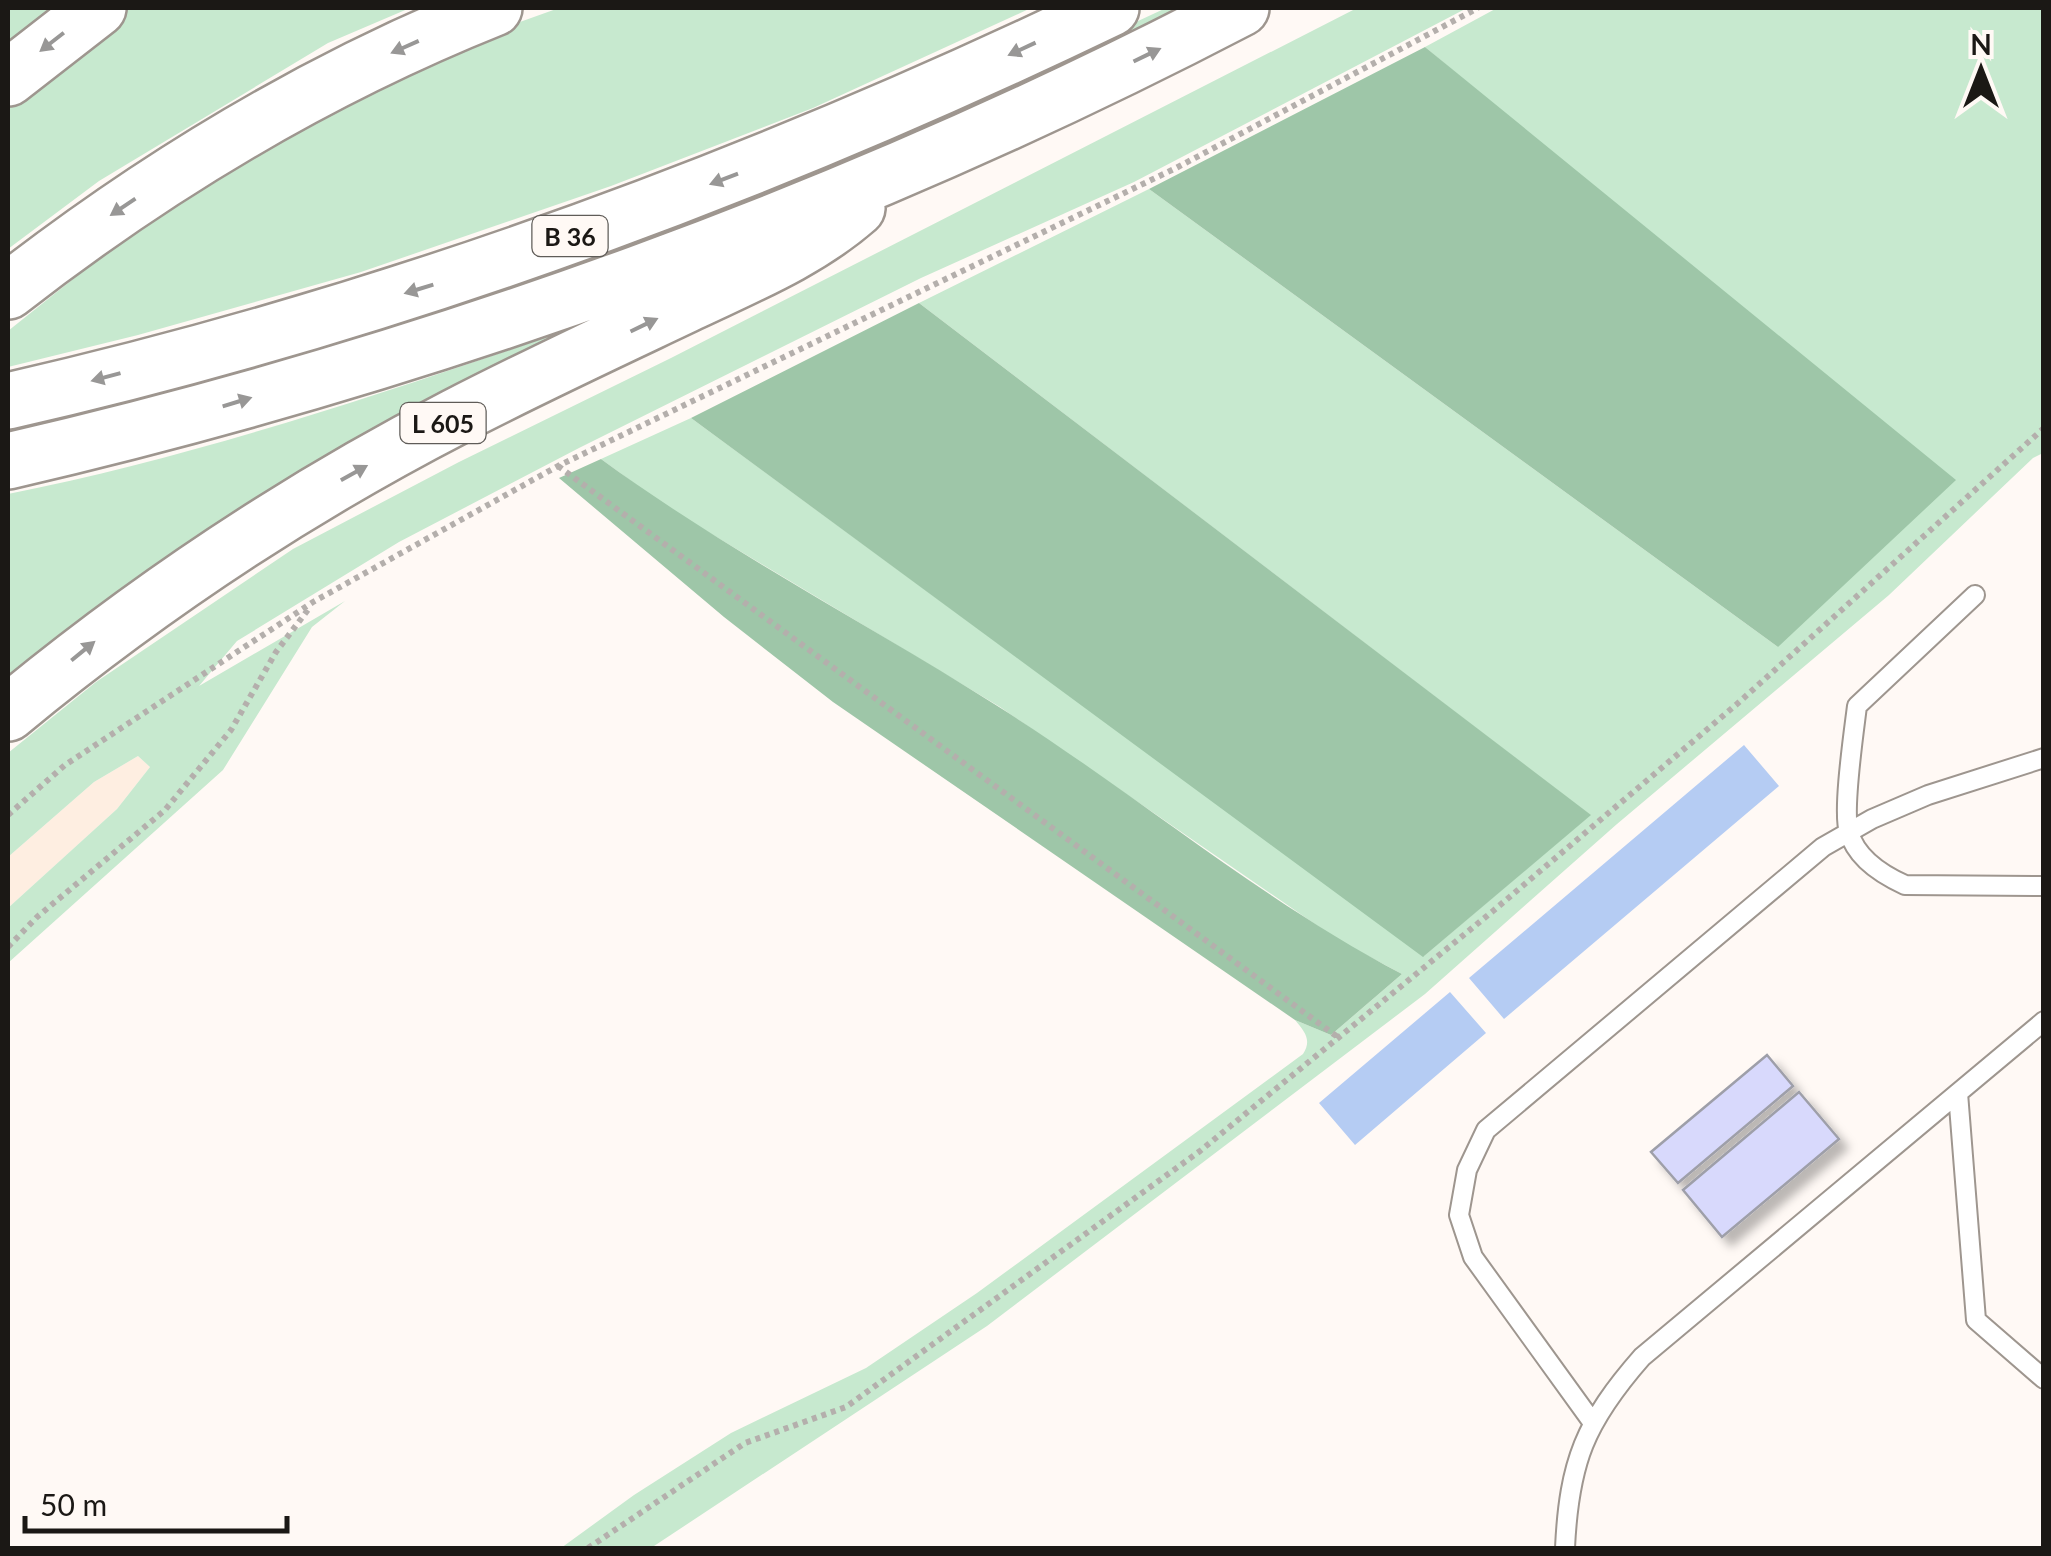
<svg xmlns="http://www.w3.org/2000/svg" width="2051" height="1556" font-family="Lato,sans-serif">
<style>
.built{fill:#feeee1}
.green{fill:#c7e9cf}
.forest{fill:#9ec6a8}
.water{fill:#b5ccf3}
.building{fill:#d8d9fc;stroke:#9e9fa9;stroke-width:2.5;filter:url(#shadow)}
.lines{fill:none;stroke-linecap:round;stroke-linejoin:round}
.service-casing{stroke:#9e968f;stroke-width:22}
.trunk-casing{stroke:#9e968f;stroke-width:60}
.path{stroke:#b4afac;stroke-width:6;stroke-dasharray:5 5;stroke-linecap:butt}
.service{stroke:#fff;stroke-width:18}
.trunk{stroke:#fff;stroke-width:55}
.oneway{fill:#989796}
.labels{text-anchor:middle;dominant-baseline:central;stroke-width:10;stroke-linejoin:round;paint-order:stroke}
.shield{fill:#fff9f5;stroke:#5f5c58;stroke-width:2.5}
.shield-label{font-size:25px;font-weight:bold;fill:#1b1815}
</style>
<defs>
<filter id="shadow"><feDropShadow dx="9" dy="9" stdDeviation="5" flood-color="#0004"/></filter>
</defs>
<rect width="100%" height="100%" fill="#fff9f5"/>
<path class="built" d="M138,756L150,767L117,809L8,908V857L94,782Z"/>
<path class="green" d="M8,8H75L8,59Z
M124,8H410L328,43L99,181L8,249V94Z
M559,8H1031L813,108L611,186L361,272L138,335L8,367V331L73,279L69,269L191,186L472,39Z
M1166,8H1191L820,180L354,346L8,439V424L964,102Z
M1357,8H1467L1134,182L921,278L579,448L399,542L237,641L199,686L345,601L312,627L223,770L8,963V908L117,809L150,767L138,756L94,782L8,857V753L96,682L293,549L459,462L671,358Z
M1497,8H2043V453L2033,458L1889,595L1617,824L1425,994L987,1326L651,1548H561L634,1495L731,1433L866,1368L977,1293L1303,1054C1312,1040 1305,1032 1295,1020L1331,1035L1402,974L1338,940L1000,707L668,508L601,459L691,418L1424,956L1590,815L919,303L1149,189L1778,647L1718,292L1425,47Z
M611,315L8,681V494C213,453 414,383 611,315Z"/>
<path class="forest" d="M1425,47L1956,480L1778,647L1149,189Z
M919,303L1591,815L1423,957L691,418Z
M601,459C728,552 867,623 999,707C1135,793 1259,899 1402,974L1331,1035L1295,1020L833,702L724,617L559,478Z"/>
<path class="water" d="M1744,745L1779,786L1504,1019L1469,978Z
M1450,992L1486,1033L1355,1145L1319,1103Z"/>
<path class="building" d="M1767,1055L1793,1086L1678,1183L1651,1152Z
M1799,1092L1839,1139L1722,1237L1683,1190Z"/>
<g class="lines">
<g class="service-casing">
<path id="service" d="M1975,595L1857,706C1854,731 1842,812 1849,832C1856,858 1883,875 1905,885L2044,886
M1958,1093L1976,1320L2044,1379
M1593,1423L1473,1257L1459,1215L1467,1170L1486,1130L1823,847L1872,819L1928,795L2044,758
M1565,1548C1569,1462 1585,1422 1642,1357L2044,1021"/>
</g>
<g class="trunk-casing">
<path id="trunk" d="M8,78L98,8
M8,291C157,175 319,78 494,8
M8,401C390,314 758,178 1111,8
M8,461C434,362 852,211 1241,8
M8,713C146,599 296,499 455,417C534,376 614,339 694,301C751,274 809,250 857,208"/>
</g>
<path class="path" d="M558,466L1339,1038
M8,815L65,765L313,602L558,466L1176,168L1478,8
M8,947L37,917L165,810L231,730L276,652L310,607
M588,1548L745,1443L846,1407L1200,1151L1493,911L1737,704L2044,428"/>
<use href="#service" class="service"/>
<use href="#trunk" class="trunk"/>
</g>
<defs><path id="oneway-solid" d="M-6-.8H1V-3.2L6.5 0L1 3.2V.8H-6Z" transform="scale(2.5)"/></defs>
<g class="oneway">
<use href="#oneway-solid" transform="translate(52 42) rotate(142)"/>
<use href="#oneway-solid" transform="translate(405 47) rotate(156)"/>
<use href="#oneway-solid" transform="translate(1022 49) rotate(155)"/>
<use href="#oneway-solid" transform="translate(1147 55) rotate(-26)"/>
<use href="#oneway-solid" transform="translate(724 179) rotate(159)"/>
<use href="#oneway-solid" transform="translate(123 207) rotate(146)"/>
<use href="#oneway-solid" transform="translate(419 289) rotate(163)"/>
<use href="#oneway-solid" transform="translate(644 325) rotate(-26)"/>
<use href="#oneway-solid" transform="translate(106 377) rotate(165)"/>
<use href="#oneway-solid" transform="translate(237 402) rotate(-17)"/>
<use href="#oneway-solid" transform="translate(354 473) rotate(-29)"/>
<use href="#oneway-solid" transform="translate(83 651) rotate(-39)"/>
</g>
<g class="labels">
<g class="shield">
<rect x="532.5" y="216" width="75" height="40" rx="8"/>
<rect x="400.5" y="403" width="85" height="40" rx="8"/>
</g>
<g class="shield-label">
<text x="570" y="236">B 36</text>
<text x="443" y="423">L 605</text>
</g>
</g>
<rect width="2051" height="1556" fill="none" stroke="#1b1815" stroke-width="20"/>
<g transform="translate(1981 70)" stroke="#fff9f5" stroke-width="8" paint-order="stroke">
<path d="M0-8L18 38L0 25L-18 38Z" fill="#1b1815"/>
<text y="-15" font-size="28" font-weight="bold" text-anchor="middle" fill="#1b1815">N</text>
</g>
<path d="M25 1516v15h262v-15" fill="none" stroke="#1b1815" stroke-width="5"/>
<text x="40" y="1516" font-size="30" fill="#1b1815" stroke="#fff9f5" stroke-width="8" paint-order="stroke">50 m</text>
</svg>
